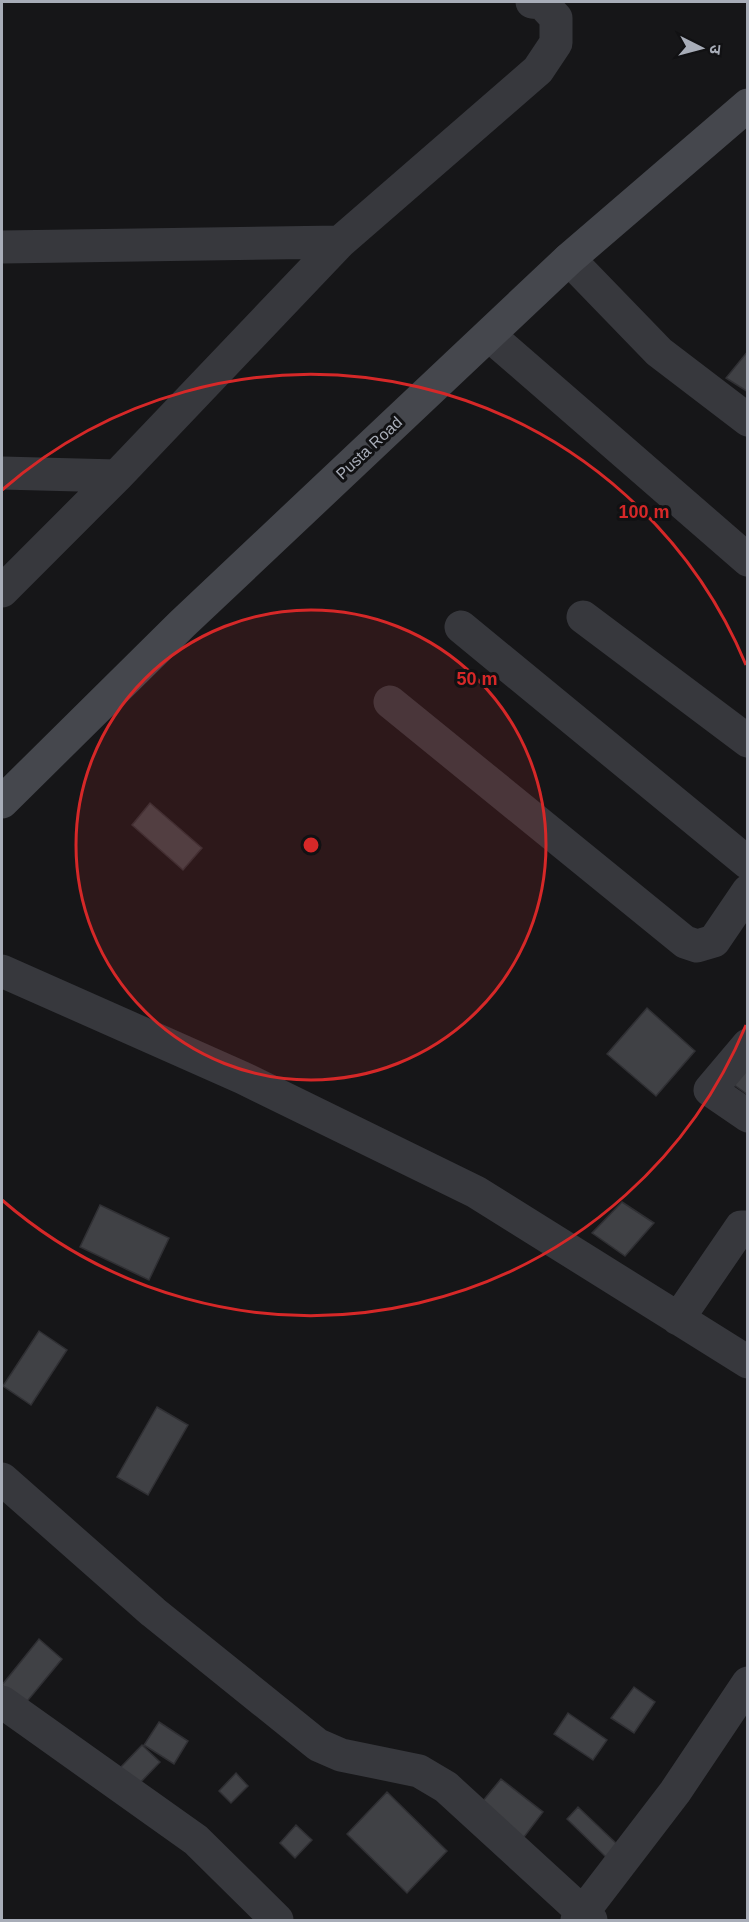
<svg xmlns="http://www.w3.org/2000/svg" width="749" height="1922" font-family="Arial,'Noto Sans Devanagari',sans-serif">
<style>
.building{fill:#404145;stroke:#303034;stroke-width:1.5}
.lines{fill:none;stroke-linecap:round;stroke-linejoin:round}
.street{stroke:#37383d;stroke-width:33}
.secondary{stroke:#45474d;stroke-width:33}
.ring{fill:none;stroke:#d62828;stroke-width:3}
.labels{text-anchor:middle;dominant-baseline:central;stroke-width:6;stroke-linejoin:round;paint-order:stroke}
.street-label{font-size:16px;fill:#a8adb8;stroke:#111113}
.centre{fill:#d62828;stroke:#111113;stroke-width:3}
.ring-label{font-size:18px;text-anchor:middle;font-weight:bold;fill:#d62828;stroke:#111113;stroke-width:6;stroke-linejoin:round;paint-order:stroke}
</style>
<rect width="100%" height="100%" fill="#161618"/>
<path class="building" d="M748,351V392L726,378Z
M150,803L202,848L183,870L132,825Z
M647,1008L695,1051L656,1096L607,1054Z
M748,1065V1095L733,1084Z
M622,1202L654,1223L625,1256L592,1233Z
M100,1205L169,1238L149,1280L80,1247Z
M39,1331L67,1350L31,1405L3,1386Z
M157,1407L188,1425L148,1495L117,1477Z
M39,1639L62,1659L24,1705L2,1685Z
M634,1687L655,1702L634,1733L611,1718Z
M568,1713L607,1740L593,1760L554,1734Z
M159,1722L188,1741L174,1764L144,1745Z
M142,1745L160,1762L138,1785L120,1768Z
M236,1773L248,1786L231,1803L219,1791Z
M501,1779L543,1812L521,1841L478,1807Z
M387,1792L447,1851L407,1893L347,1834Z
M578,1807L618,1845L607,1858L567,1819Z
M296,1825L312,1840L295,1858L280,1843Z"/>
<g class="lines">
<path class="street" d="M2,247L340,242
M569,259L659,352L748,420
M489,335L748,560
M2,473L117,476
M2,591L117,476L340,242L538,70L556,43V18L542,3L532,2
M583,617L748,741
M461,627L748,863
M390,702L685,942L697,946L714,941L748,891
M2,971L243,1078L476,1192L748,1362
M748,1045L710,1090L748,1116
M678,1319L741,1227H748
M2,1479L153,1612L318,1745L341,1755L419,1771L446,1787L591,1920
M2,1702L196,1840L277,1920
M577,1920L675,1792L748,1683"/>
<path class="secondary" d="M2,802L182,624L569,259L748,105"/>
</g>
<circle cx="311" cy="845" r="235" fill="#d62828" fill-opacity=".12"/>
<g class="ring">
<circle cx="311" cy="845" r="235"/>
<path d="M746 1025A471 471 0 0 1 2 1200M2 490A471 471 0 0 1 746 665"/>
</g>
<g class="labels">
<g class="street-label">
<text transform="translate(369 448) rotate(-43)">Pusta Road</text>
</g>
</g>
<circle cx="311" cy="845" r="9" class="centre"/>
<g class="ring-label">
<text x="644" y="518">100 m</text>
<text x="477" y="685">50 m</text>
</g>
<rect width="749" height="1922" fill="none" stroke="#a8adb8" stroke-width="6"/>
<g transform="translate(701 48) rotate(96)" stroke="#111113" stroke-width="4.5" paint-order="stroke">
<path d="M0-4.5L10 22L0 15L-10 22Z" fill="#a8adb8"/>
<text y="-9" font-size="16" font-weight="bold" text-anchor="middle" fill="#a8adb8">उ</text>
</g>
</svg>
